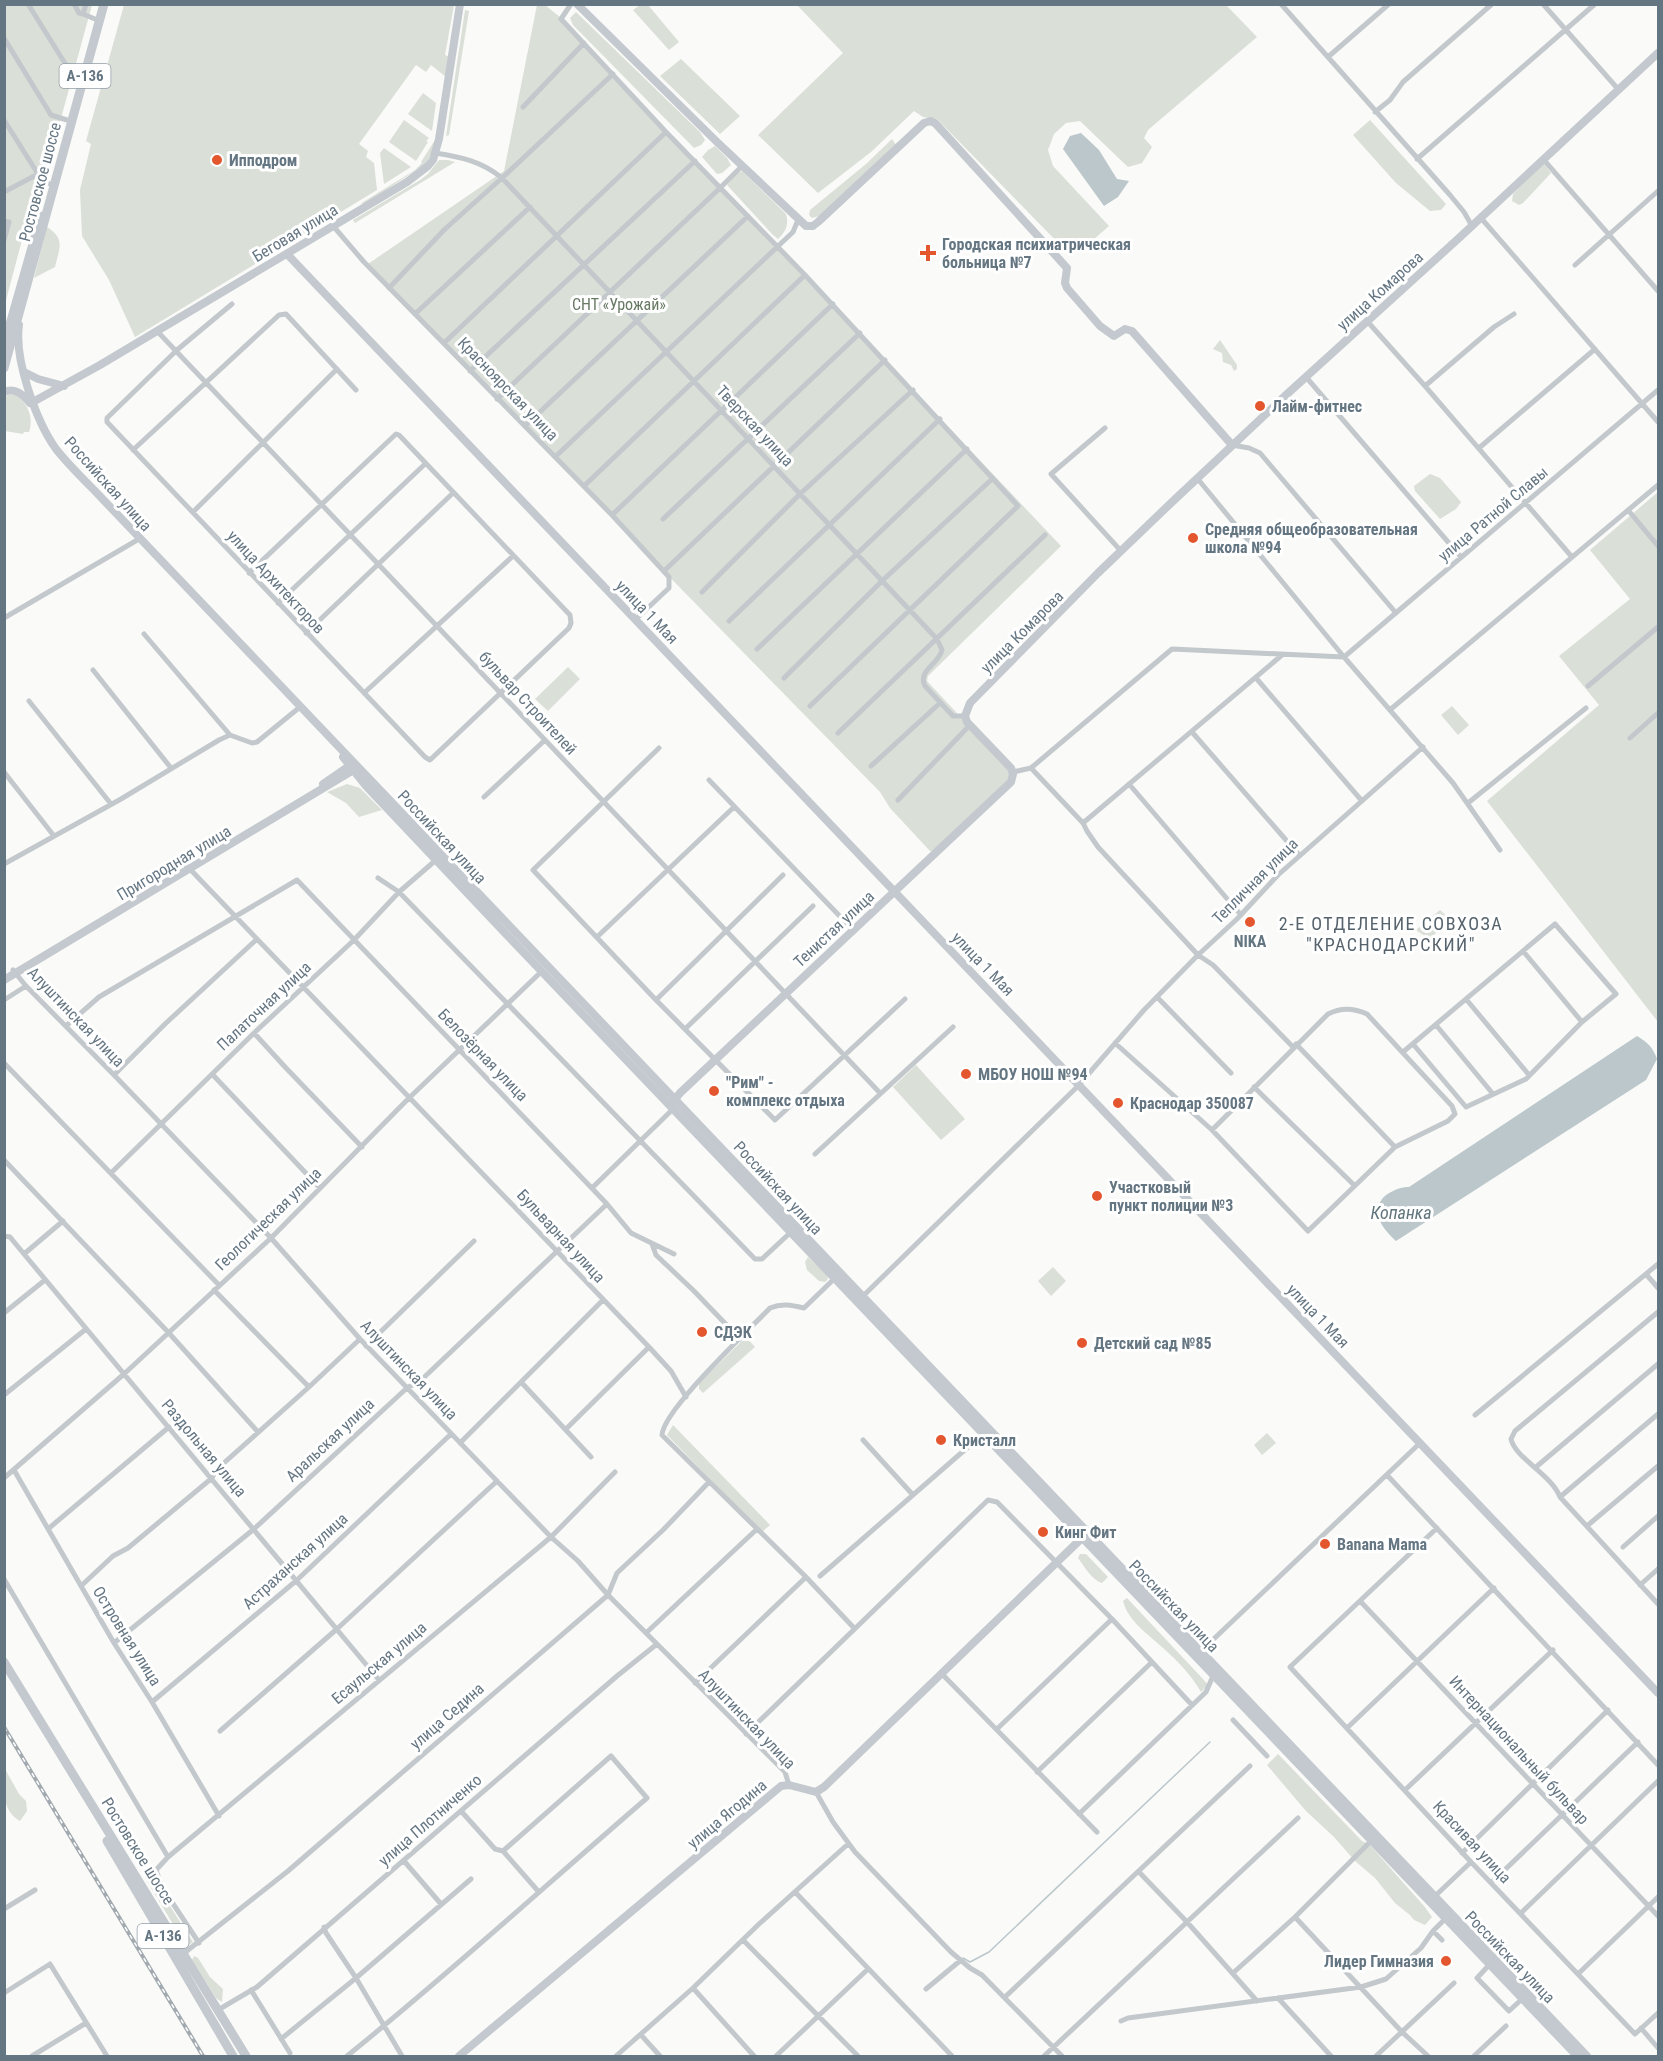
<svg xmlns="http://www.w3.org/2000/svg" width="1663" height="2061" font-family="'Roboto Condensed',sans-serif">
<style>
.green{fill:#dadfd7}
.water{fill:#bbc7cb}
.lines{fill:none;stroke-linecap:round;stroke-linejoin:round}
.stream{stroke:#bbc7cb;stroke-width:1.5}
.street{stroke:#c3c8cc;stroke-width:5}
.secondary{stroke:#c3c9ce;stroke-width:8}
.highway{stroke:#c3c9ce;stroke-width:9}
.rail-casing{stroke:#a2aab0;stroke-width:4}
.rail{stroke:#fff;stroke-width:1.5;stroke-dasharray:4.5;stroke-linecap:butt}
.poi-dot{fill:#e4572e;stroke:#fff;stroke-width:2}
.labels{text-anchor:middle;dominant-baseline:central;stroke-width:6;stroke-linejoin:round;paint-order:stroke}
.shield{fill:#fff;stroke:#939fa8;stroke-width:1.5}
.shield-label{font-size:15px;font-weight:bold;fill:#657683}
.poi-label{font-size:16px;font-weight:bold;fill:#657683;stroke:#fff;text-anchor:start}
.street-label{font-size:16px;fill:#657683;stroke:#fff}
.park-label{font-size:16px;fill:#687a64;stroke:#fff}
.neighbourhood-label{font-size:18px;letter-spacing:1.5px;fill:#57646e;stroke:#fff}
.water-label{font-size:18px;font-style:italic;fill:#60757c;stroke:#fff}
</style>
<rect width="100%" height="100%" fill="#fafaf8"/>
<path class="green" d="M853,4L1226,5L1257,37L1148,130L1144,138L1152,147L1142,163L1128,167L1080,121L1066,123L1054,134L1048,150L1053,166L1109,226L1086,246L1067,252L937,119L923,117L914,111L871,152L818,193L758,135L843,53L797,5Z
M5,5H92L46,173L39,176L5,304Z
M124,5H454L445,55L450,57L446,77L431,65L426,72L416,65L359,144L368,151L366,157L374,163L377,190L135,337L109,280L82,236L80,190L91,144L86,141Z
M537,5H545L561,18L1061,546L928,676L927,681L1010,770L1011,779L936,851H930L890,808L880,792L365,266L504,171Z
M640,5H648L679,42L669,50L633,10Z
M465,10L469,11L449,135L446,136Z
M576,12L700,132L705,140L701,145L694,148L573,25L570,18Z
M681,59L740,116L720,134L660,76Z
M423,93L436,103L432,131L408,114Z
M404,120L429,138L426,141L428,142L416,161L389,142Z
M1370,120L1446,204L1441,210L1430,211L1396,183L1353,135Z
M892,139L896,145L819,216L812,218L809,215L810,210L866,164Z
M435,140L437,141L432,154L425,164L368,202L360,204L415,170L422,163L421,162Z
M715,146L727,158L731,165L722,173L717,174L702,157L708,150Z
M384,148L411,167L384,184L380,153Z
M439,160H448L455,162L355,223L353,220L420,180L428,174Z
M1543,163L1551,173L1523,203L1519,205L1512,201L1513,194Z
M742,171L786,214C789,224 786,232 778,239L772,234L727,185L736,174Z
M47,227C66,239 59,249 55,267L34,278Z
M1220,340L1237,365V369L1234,371L1231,365L1223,362L1222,353L1213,349Z
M8,395H17C28,405 34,417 29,432H24L23,434L5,431L4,398Z
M1430,474L1440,478L1461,502L1456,509L1440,519L1415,491L1414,486Z
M1658,492V1022L1487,801L1599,705L1559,656L1630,599L1590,550Z
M568,667L580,679L548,711L535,699Z
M1452,706L1469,725L1458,735L1441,715Z
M347,784L360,788L382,810L359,817L346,803L327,792Z
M1440,910L1451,920L1429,939L1416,930Z
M916,1065L965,1119L941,1140L893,1087Z
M808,1257L827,1275L828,1279L825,1282L819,1281L807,1270L805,1262Z
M1053,1267L1066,1281L1051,1296L1038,1281Z
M746,1337L755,1347L703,1393L699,1389V1383Z
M673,1425L770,1525L762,1532L667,1435Z
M1267,1433L1276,1443L1262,1455L1254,1445Z
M1080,1554H1086L1108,1577L1102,1583C1092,1580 1084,1566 1078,1558Z
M1127,1598L1203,1679L1208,1685L1201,1692C1192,1676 1177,1660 1163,1648C1149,1635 1128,1621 1123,1601Z
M1278,1754L1362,1841L1369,1844L1424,1906L1432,1917L1425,1925L1414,1920L1410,1915L1395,1903L1375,1878L1355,1861L1334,1837L1306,1811L1267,1765Z
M5,1769L19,1794L26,1801L27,1811L20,1821C1,1810 4,1789 5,1769Z
M150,1875L193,1942L189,1945L182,1939L145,1878Z
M194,1956L198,1958L210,1977L223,1989L222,2002L216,1998L192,1960Z"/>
<path class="water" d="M1081,133L1099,150L1117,179L1129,181L1118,197L1104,206L1063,149L1070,136Z
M1637,1036C1647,1042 1653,1047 1657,1059L1646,1080L1396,1241C1385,1231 1378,1222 1376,1207C1379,1205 1380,1202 1382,1199C1387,1192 1402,1186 1409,1187Z"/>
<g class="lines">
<path class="stream" d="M963,1958L970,1962L989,1952L1210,1742"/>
<path class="street" d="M28,4L66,65L82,70
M74,4L79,13L83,14
M86,4L83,14L95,19
M571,4L561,19L666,132L805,275L1018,506L810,706
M1281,4L1450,195L1464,212L1472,226
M1543,4L1618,89
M4,38L51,115L67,120
M1328,57L1389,4
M523,107L584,43
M1375,112L1390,100L1403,82L1492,4
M4,120L38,174
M435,153C461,157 481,161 502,178L937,639L942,650C939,664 917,671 925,686L953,716H965
M1417,159L1595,4
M1543,159L1658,291
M4,192L38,174L43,181L50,184
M1481,218L1658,422
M4,221L9,222L4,240
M334,227L364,262L612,515L669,577V588L636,619
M1575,265L1658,191
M389,288L445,229L502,178L613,74
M232,304L177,350L107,418V422L425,757L430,760L569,628L571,623L570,615L399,435L396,434L249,573
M415,314L530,207
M1367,321L1425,386L1572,557
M157,331L880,1093
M444,343L666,132
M470,371L695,161
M1306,377L1461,557
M1425,386L1494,327L1514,314
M497,399L720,188L742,166
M525,426L748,216
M1105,428L1051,474L1121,551
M1232,445L1249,448L1260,453L1396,613
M1479,448L1595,349
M133,450L279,315L286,314L356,390
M555,457L793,232L798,220
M1197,478L1344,657L1453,783L1500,850
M584,486L805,275
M1628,510L1658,546
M193,512L337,369
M612,515L833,304
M663,519L860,333
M664,571L885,360
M702,592L800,494L913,390
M278,603L425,464
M4,618L139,539
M729,621L940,419
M306,633L453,493
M144,634L230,735
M757,649L967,449
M1344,657L1658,390
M93,670L171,768
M784,678L883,580L992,479
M1256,678L1362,801
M1588,686L1658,627
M364,693L513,556
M29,701L111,804
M1391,709L1658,485
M1192,732L1299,855
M838,733L1045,535
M1630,738L1658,713
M659,748L533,870L656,1000L775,1120L905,999
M871,766L940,703
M1031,768L1083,823L1087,831L1098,847L1198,955L1213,965L1293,1047
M4,772L54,836
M1013,772L1031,768L1172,649L1344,657
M709,780L853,930
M1129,784L1241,915
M484,797L545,740
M898,800L970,725
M1468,803L1586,708
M1083,823L1282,655
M4,864L121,799L219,740L230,735L252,743L257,742L300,707
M186,865L649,1347L671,1371L686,1397
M378,878L399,892L755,1259H762L791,1232
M597,937L734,807
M1523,951L1582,1022
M13,970L26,986L114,1075L271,1238L360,1339L551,1537L578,1561L608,1595L785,1772L789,1785
M1157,997L1231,1073
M1466,999L1529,1075
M4,1000L26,986
M656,1000L783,875
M1436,1025L1493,1094
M66,1026L99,997L297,880L607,1204L631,1233L674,1254
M685,1029L813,906
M254,1033L286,1068L362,1147
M1115,1043L1212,1130L1308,1231L1395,1147L1448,1121L1455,1114L1452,1106L1367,1014C1354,1008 1341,1007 1328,1014L1212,1130
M1296,1044L1395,1147
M1403,1052L1555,924L1616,994L1582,1022L1526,1079L1466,1107L1413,1044
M4,1063L219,1285
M212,1074L320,1188
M114,1075L165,1024L257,939
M1254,1087L1354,1185
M815,1154L953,1027
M4,1160L168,1332L258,1432
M111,1173L254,1033L354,940L399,892L436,860
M592,1188L674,1108
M4,1236L10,1237L24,1254L379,1680
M652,1244L656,1255L694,1291L740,1339
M24,1254L63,1221
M1646,1274L1658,1288
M835,1278L804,1308C791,1305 782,1303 770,1308C749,1330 663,1410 662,1435L806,1577L854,1628
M214,1290L309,1387
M861,1298L1078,1086L1144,1010L1198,955L1237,919L1278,875L1423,747
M1658,1312L1515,1431L1511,1439C1515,1458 1552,1475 1560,1497L1658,1604
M4,1313L45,1280
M366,1346L474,1241
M521,1382L591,1457
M4,1395L86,1329
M1475,1415L1658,1264
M566,1429L649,1347
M863,1440L913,1495
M460,1443L603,1300
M1536,1467L1658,1364
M14,1470L114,1643L152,1702L219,1816
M1387,1475L1658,1765
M4,1478L124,1374L271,1238L409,1098L542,971
M1560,1497L1658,1414
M1587,1526L1658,1466
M1437,1528L1290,1667L1471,1862L1635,2034L1658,2013
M48,1529L169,1427
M1623,1547L1658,1516
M820,1576L983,1434
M4,1579L168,1857
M1640,1585L1658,1569
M81,1586L113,1556L128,1548L212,1478L216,1470L309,1387L360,1339
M1360,1601L1658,1916
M646,1633L757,1529
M114,1643L254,1529L408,1387L418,1383L607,1204
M1200,1652L1420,1443
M942,1674L1097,1832
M695,1683L806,1577
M152,1702L297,1580L451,1434
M1233,1720L1267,1756
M1347,1728L1494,1588
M997,1729L1112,1619
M220,1731L338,1628L497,1481
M746,1734L988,1500L997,1502L1112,1619L1192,1705
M1037,1772L1152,1662
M1405,1790L1553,1650
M816,1792L833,1822L855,1852L951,1952L970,1968L982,1975L1062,2056
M461,1811L495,1849L503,1851L538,1891
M1079,1814L1206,1692L1213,1676
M1462,1853L1608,1710
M404,1861L441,1904
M1139,1872L1187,1922L1257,2001
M1491,1883L1638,1742
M796,1893L952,2056
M1434,1897L1471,1862
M4,1909L35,1890
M1521,1913L1658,1781
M1295,1917L1402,2032L1428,2056
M324,1927L326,1933L356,1978L402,2056
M1433,1931L1442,1940
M743,1940L858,2056
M199,1943L162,1887L156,1870L168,1857L551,1537L615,1472
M183,1954L288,1871L608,1595L617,1573L663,1530L709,1482
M1490,1964L1477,1978L1509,2011L1522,1999
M1233,1973L1295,1917L1371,1841
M1578,1974L1658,1897
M693,1988L754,2056
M926,1989L961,1960
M251,1990L290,2053
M4,1993L50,1964L107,2056
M1005,1997L1250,1766
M1278,1998L1331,2056
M218,2010L257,1987L617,1676L657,1644
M1121,2021L1128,2018L1361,1987L1386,1979L1421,1948L1433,1931L1445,1919
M1641,2028L1658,2048
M641,2035L660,2056
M281,2039L356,1978L471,1879
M32,2056L86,2023
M347,2056C450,1973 547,1884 647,1798L611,1756L503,1851
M616,2056L693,1988L759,1924L848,1844
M776,2056L868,1969
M1044,2056L1298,1818
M1376,2056L1454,1983
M1474,2056L1506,2026"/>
<path class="secondary" d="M577,4L716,141L806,226H813L818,222L924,123L930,121L935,123L1067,268L1065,283L1067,288L1100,326L1114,336L1125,329L1132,331L1232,445
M287,254L1658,1693
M19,325C14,359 36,421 56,449C67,463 81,477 94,490L1587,2056
M24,372L38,379L64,386
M4,392C16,387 23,395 30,403
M31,403L100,365L407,182L428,166L433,160L439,139L460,4
M343,757L366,786L505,933L1577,2056
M323,784L352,764
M4,980L355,769
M673,1102L680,1093L1011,782L1013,774L1011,768L967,722L965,716L970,703L1098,573L1171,503L1286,395L1459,238L1658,53
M459,2056L781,1786L789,1785L816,1792L824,1787L1084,1536"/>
<path class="highway" d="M5,342L41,216
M4,368L104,4
M4,1662L246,2056
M107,1841L233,2056"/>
<g class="rail-casing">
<path id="rail" d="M4,1727L203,2056"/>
</g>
<use href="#rail" class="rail"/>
</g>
<g class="poi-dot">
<circle cx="217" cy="160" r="6"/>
<path d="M925 244h6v6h6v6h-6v6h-6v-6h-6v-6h6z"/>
<circle cx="1260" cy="406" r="6"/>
<circle cx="1193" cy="538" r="6"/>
<circle cx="1250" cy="922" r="6"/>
<circle cx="966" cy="1074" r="6"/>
<circle cx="714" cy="1091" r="6"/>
<circle cx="1118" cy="1103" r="6"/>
<circle cx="1097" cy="1196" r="6"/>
<circle cx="702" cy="1332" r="6"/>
<circle cx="1082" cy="1343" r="6"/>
<circle cx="941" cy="1440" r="6"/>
<circle cx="1043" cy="1532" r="6"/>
<circle cx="1325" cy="1544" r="6"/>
<circle cx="1446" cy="1961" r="6"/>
</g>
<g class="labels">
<g class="shield">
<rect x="59.5" y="64" width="51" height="24" rx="4.5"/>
<rect x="137.5" y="1924" width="51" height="24" rx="4.5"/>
</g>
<g class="shield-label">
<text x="85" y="76">А-136</text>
<text x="163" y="1936">А-136</text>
</g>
<g class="poi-label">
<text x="229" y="160">Ипподром</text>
<text x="942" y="244">Городская психиатрическая<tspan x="942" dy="18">больница №7</tspan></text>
<text x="1272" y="406">Лайм-фитнес</text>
<text x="1205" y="529">Средняя общеобразовательная<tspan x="1205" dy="18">школа №94</tspan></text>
<text x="1250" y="941" text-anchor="middle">NIKA</text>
<text x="978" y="1074">МБОУ НОШ №94</text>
<text x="726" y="1082">"Рим" -<tspan x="726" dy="18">комплекс отдыха</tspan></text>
<text x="1130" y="1103">Краснодар 350087</text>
<text x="1109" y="1187">Участковый<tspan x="1109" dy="18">пункт полиции №3</tspan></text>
<text x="714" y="1332">СДЭК</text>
<text x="1094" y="1343">Детский сад №85</text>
<text x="953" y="1440">Кристалл</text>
<text x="1055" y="1532">Кинг Фит</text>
<text x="1337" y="1544">Banana Mama</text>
<text x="1434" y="1961" text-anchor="end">Лидер Гимназия</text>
</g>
<g class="street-label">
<text transform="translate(40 182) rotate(-75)">Ростовское шоссе</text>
<text transform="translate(295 233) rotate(-31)">Беговая улица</text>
<text transform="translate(1380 291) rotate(-42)">улица Комарова</text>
<text transform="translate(508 389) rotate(46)">Красноярская улица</text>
<text transform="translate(755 426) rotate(47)">Тверская улица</text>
<text transform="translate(108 484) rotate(48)">Российская улица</text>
<text transform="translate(1493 514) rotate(-40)">улица Ратной Славы</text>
<text transform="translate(276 582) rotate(47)">улица Архитекторов</text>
<text transform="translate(647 612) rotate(46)">улица 1 Мая</text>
<text transform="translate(1022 632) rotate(-45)">улица Комарова</text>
<text transform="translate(528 703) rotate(47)">бульвар Строителей</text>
<text transform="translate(442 837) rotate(47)">Российская улица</text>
<text transform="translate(174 863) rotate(-31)">Пригородная улица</text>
<text transform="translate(1255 881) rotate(-45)">Тепличная улица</text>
<text transform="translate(834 929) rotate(-43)">Тенистая улица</text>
<text transform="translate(983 964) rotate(46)">улица 1 Мая</text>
<text transform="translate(264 1006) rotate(-43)">Палаточная улица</text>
<text transform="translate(76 1017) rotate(46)">Алуштинская улица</text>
<text transform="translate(483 1055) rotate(46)">Белозёрная улица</text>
<text transform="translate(778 1188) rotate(47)">Российская улица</text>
<text transform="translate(268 1219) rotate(-44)">Геологическая улица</text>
<text transform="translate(561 1236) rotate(47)">Бульварная улица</text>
<text transform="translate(1318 1316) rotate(46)">улица 1 Мая</text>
<text transform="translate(409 1370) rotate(46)">Алуштинская улица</text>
<text transform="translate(330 1440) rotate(-43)">Аральская улица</text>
<text transform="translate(204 1448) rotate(50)">Раздольная улица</text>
<text transform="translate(295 1561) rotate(-42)">Астраханская улица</text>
<text transform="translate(1174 1606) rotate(46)">Российская улица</text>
<text transform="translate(127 1636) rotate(58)">Островная улица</text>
<text transform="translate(379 1663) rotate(-40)">Есаульская улица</text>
<text transform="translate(447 1716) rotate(-41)">улица Седина</text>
<text transform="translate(747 1719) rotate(46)">Алуштинская улица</text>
<text transform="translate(1519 1750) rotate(47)">Интернациональный бульвар</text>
<text transform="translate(727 1814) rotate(-40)">улица Ягодина</text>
<text transform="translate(430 1820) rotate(-41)">улица Плотниченко</text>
<text transform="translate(1472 1842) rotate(47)">Красивая улица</text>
<text transform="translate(138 1851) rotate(58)">Ростовское шоссе</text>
<text transform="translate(1510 1957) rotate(46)">Российская улица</text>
</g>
<g class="park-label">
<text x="619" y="304">СНТ «Урожай»</text>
</g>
<g class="neighbourhood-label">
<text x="1391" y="923">2-Е ОТДЕЛЕНИЕ СОВХОЗА<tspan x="1391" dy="21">"КРАСНОДАРСКИЙ"</tspan></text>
</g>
<g class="water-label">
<text x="1401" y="1212">Копанка</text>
</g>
</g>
<rect width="1663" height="2061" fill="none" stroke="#657683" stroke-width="12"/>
</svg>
